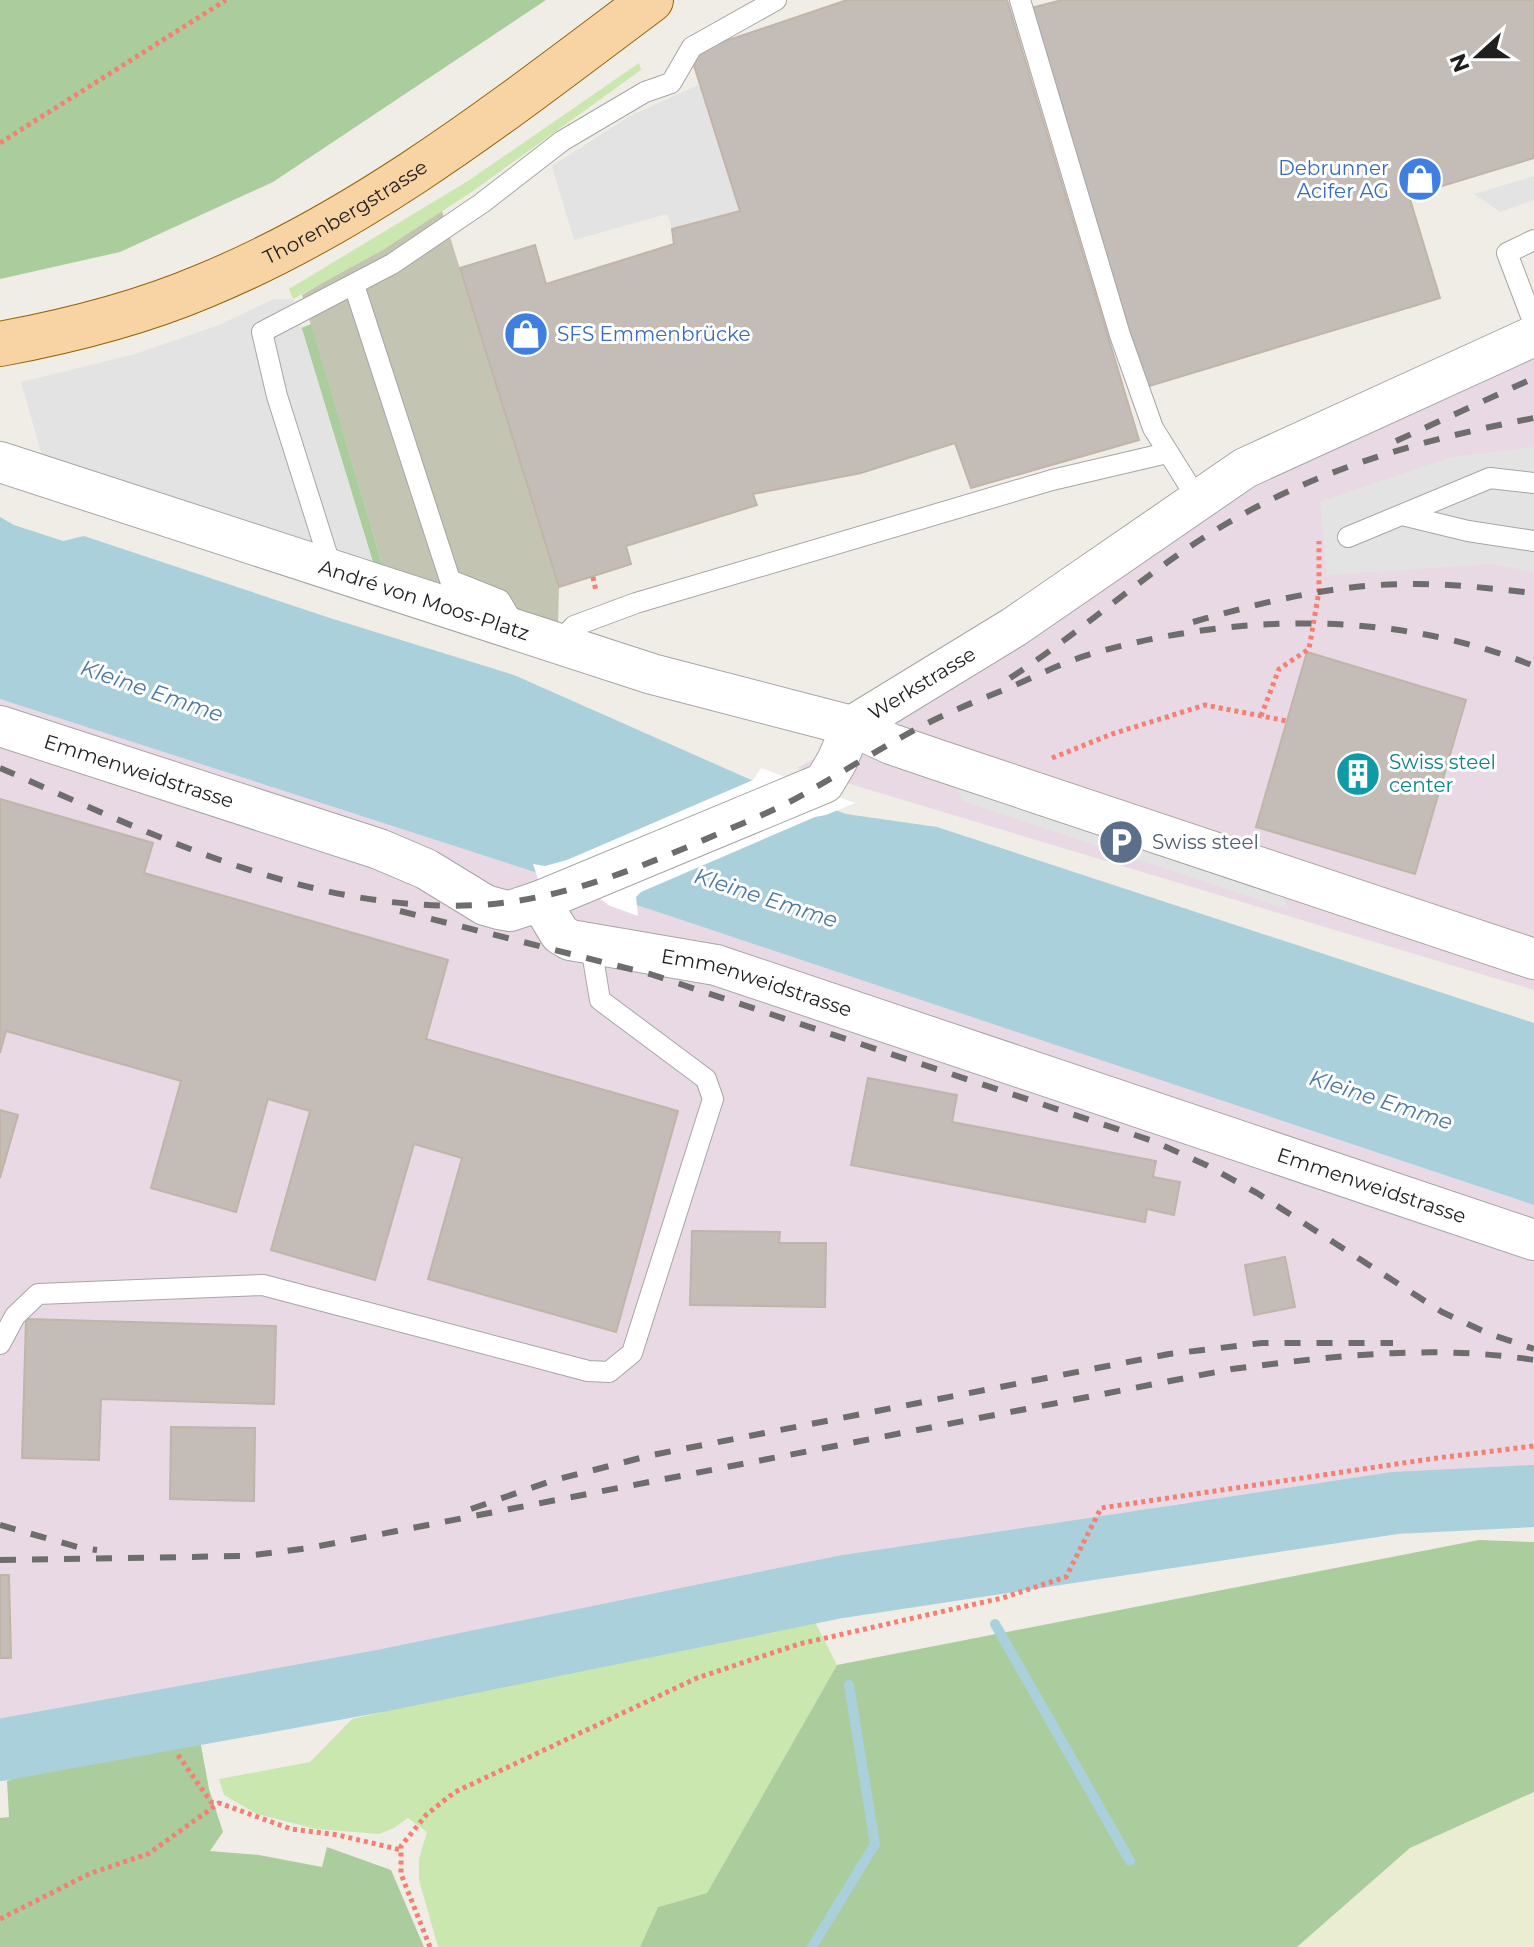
<svg xmlns="http://www.w3.org/2000/svg" width="1534" height="1947" font-family="Montserrat,sans-serif">
<style>
.industrial{fill:#e8d9e5}
.construction{fill:#c4c4b2}
.farmland{fill:#ebedd3}
.grass{fill:#cae7af}
.forest{fill:#abcd9d}
.parking{fill:#e3e3e3}
.water{fill:#a9d0db}
.pier{fill:#fff}
.lines{fill:none;stroke-linecap:round;stroke-linejoin:round}
.stream{stroke:#a9d0db;stroke-width:10}
.river{stroke:#a9d0db;stroke-width:62}
.building{fill:#c4bcb6;stroke:#c1b4a9;stroke-width:2}
.lane-casing{stroke:#a6a6a6;stroke-width:22}
.street-casing{stroke:#a6a6a6;stroke-width:42}
.primary-casing{stroke:#946507;stroke-width:46}
.path{stroke:#f48073;stroke-width:5;stroke-dasharray:4 4;stroke-linecap:butt}
.lane{stroke:#fff;stroke-width:20}
.street{stroke:#fff;stroke-width:40}
.primary{stroke:#f8d3a3;stroke-width:44}
.rail{stroke:#6d6d6d;stroke-width:6;stroke-dasharray:16 16;stroke-linecap:butt}
.labels{text-anchor:middle;dominant-baseline:central;stroke-width:6;stroke-linejoin:round;paint-order:stroke}
.shop-label{font-size:20px;fill:#366cbe;stroke:#fff;text-anchor:end}
.street-label{font-size:20px;fill:#1f1f1f;stroke:#fff}
.culture-label{font-size:20px;fill:#0d838f;stroke:#fff;text-anchor:start}
.service-label{font-size:20px;fill:#4e5e75;stroke:#fff;text-anchor:start}
.water-label{font-size:22px;font-style:italic;fill:#4c78a4;stroke:#fff}
</style>
<rect width="100%" height="100%" fill="#f0ede6"/>
<path class="industrial" d="M1534,354V990L797,768L998,661L1184,514Z
M0,699L658,912L1534,1205V1466L1177,1504L69,1720L0,1773Z"/>
<path class="construction" d="M442,211L559,587L558,627L385,574L302,295Z"/>
<path class="farmland" d="M1534,1792V1947H1297L1410,1848Z"/>
<path class="grass" d="M639,63L641,70L473,191L383,250L293,299L289,289L468,181Z
M811,1614L837,1665L707,1893L658,1907L640,1947H438L419,1880V1859L427,1832L408,1818L394,1828L379,1834L316,1829L257,1814L224,1795L219,1779L310,1762L352,1719Z"/>
<path class="forest" d="M0,0H546L273,182L120,252L0,279Z
M311,324L385,574L375,569L301,328Z
M1479,1540L1534,1542V1792L1410,1848L1297,1947H640L658,1907L707,1893L837,1665Z
M200,1740L209,1789L223,1832L210,1851L259,1855L322,1867L327,1847L391,1870L424,1947H0V1818L9,1817L7,1781C69,1759 135,1746 200,1740Z"/>
<path class="parking" d="M700,84L740,211L672,229L667,214L574,240L552,166L628,117Z
M1534,176V200L1500,212L1474,194Z
M274,299H293L375,569L43,459L21,382L135,354L219,325Z
M1534,447V572L1491,564L1327,575L1320,502L1451,457Z
M949,770L1275,882L1289,910L963,801Z"/>
<path class="water" d="M0,517L14,525L63,541L84,536L330,618L514,675L749,779L846,814L937,827L1534,1023V1205L658,912L0,699Z"/>
<path class="pier" d="M761,768L855,803L826,815L815,817L641,892L636,897L638,916L608,905L599,898L538,879L533,864L545,866L567,860L753,780Z"/>
<g class="lines">
<path class="stream" d="M995,1624L1130,1861
M812,1947L875,1844L849,1685"/>
<path class="river" d="M0,1750L380,1681L840,1587L1395,1503L1534,1496"/>
</g>
<path class="building" d="M847,0H1007L1139,440L971,488L955,443L861,473L753,494L757,505L626,546L631,564L559,587L460,268L535,245L546,284L674,244L672,229L740,211L690,53Z
M1062,0H1534V158L1409,196L1440,298L1146,387L1031,8Z
M1307,652L1466,700L1415,874L1256,827Z
M0,799L153,843L144,873L448,960L426,1039L678,1111L616,1332L428,1279L462,1158L414,1144L375,1280L271,1250L310,1111L268,1099L236,1212L151,1188L181,1081L6,1031L0,1053Z
M868,1078L957,1095L952,1122L1156,1161L1153,1177L1180,1182L1174,1215L1147,1209L1145,1222L851,1165Z
M0,1110L18,1115L0,1178Z
M692,1231L780,1232L779,1243H826L825,1307L690,1305Z
M1285,1257L1295,1307L1254,1315L1245,1265Z
M26,1319L276,1326L274,1404L101,1399L99,1460L22,1458Z
M171,1427L255,1428L254,1501L170,1499Z
M0,1575H9L11,1658H0Z"/>
<g class="lines">
<g class="lane-casing">
<path id="lane" d="M1020,0L1120,335L1153,428L1198,500
M1534,240L1507,253L1534,324
M354,285L450,580L500,600L516,627
M1402,515L1468,531L1534,541
M1348,537L1490,478L1534,483
M332,570L277,396L262,332L392,264L482,203L562,141L645,92L671,83L692,47L776,0
M557,644L574,626L636,603L1052,480L1167,453
M0,1344L15,1316L38,1294L263,1285L588,1371L609,1372L632,1353L713,1099L706,1079L600,1000L593,958L594,944"/>
</g>
<g class="street-casing">
<g id="street">
<path id="s1" d="M0,462L652,674L852,726L891,744L941,761L1534,959"/>
<path id="s2" d="M0,726L379,849L426,869L485,905L499,909L510,911L540,901L560,934L570,940L716,965L1534,1240"/>
<path id="s3" d="M852,726L1014,627L1245,468L1534,336"/>
<path d="M540,901L824,783L837,761L852,726"/>
</g>
</g>
<g class="primary-casing">
<g id="primary">
<path id="s4" d="M0,344C70,331 138,314 204,286C369,218 509,106 651,0"/>
</g>
</g>
<path class="path" d="M0,143L226,0
M593,577L596,591
M1261,716L1279,669L1309,649L1319,591V541
M1052,758L1112,734L1205,705L1287,721
M178,1755L211,1802L218,1803
M0,1919L91,1873L148,1854L219,1803L291,1829L338,1835L401,1850
M430,1947L401,1874V1846L427,1814L455,1792L697,1678L799,1644L1002,1598L1066,1577L1101,1508L1437,1458L1534,1446"/>
<use href="#lane" class="lane"/>
<use href="#street" class="street"/>
<use href="#primary" class="primary"/>
<path class="rail" d="M1396,441L1534,378
M1193,622C1266,601 1340,583 1417,584C1456,584 1495,589 1534,593
M1010,678C1077,635 1136,581 1203,538C1306,472 1414,441 1534,418
M0,768C152,834 310,914 480,905C562,900 639,868 713,836C748,821 784,807 816,787C851,767 886,745 922,726C951,711 981,699 1011,687C1038,675 1066,661 1094,653C1237,613 1394,610 1534,666
M400,911L650,974L1153,1141L1206,1165L1257,1193L1442,1312L1487,1333L1534,1349
M471,1509L551,1481L652,1455L1169,1354L1262,1343H1393
M0,1525L81,1548L97,1550
M0,1560L246,1556L309,1548L1232,1369C1333,1356 1432,1344 1534,1360"/>
</g>
<defs>
<g id="shop-disc" transform="scale(2.3)"><circle r="9.5" fill="#3f7fe0" stroke="#fff"/><path d="M-5-2.5h2.3a2.7 3.5 0 0 1 5.4 0H5L5.5 6h-11ZM-1.5-2.5h3a1.5 2.3 0 0 0-3 0Z" fill="#fff"/></g>
<g id="building-disc" transform="scale(2.3)"><circle r="9.5" fill="#0f9aa8" stroke="#fff"/><path d="M-4-6H4V6H1V3H-1V6H-4ZM-2.5-4.3h1.7v1.8h-1.7ZM.8-4.3h1.7v1.8H.8ZM-2.5-1h1.7V.8h-1.7ZM.8-1h1.7V.8H.8Z" fill="#fff"/></g>
<g id="parking-disc" transform="scale(2.3)"><circle r="9.5" fill="#5c6f8a" stroke="#fff"/><path d="M-3.5-5.5H1a3.5 3.5 0 0 1 0 7H-1V5.5H-3.5ZM-1-3.4V-.6H.8a1.4 1.4 0 0 0 0-2.8Z" fill="#fff"/></g>
</defs>
<g fill-rule="evenodd">
<use href="#shop-disc" x="1420" y="179"/>
<use href="#shop-disc" x="526" y="334"/>
<use href="#building-disc" x="1358" y="774"/>
<use href="#parking-disc" x="1121" y="842"/>
</g>
<g class="labels">
<g class="shop-label">
<text x="1389" y="168">Debrunner<tspan x="1389" dy="23">Acifer AG</tspan></text>
<text x="557" y="334" text-anchor="start">SFS Emmenbrücke</text>
</g>
<g class="street-label">
<text stroke="none"><textPath href="#s4" startOffset="372">Thorenbergstrasse</textPath></text>
<text stroke="none"><textPath href="#s1" startOffset="446">André von Moos-Platz</textPath></text>
<text stroke="none"><textPath href="#s3" startOffset="82">Werkstrasse</textPath></text>
<text stroke="none"><textPath href="#s2" startOffset="146">Emmenweidstrasse</textPath></text>
<text stroke="none"><textPath href="#s2" startOffset="818">Emmenweidstrasse</textPath></text>
<text stroke="none"><textPath href="#s2" startOffset="1466">Emmenweidstrasse</textPath></text>
</g>
<g class="culture-label">
<text x="1389" y="762">Swiss steel<tspan x="1389" dy="23">center</tspan></text>
</g>
<g class="service-label">
<text x="1152" y="842">Swiss steel</text>
</g>
<g class="water-label">
<text transform="translate(152 691) rotate(19)">Kleine Emme</text>
<text transform="translate(766 898) rotate(18)">Kleine Emme</text>
<text transform="translate(1381 1100) rotate(18)">Kleine Emme</text>
</g>
</g>
<g transform="translate(1478 56) rotate(249)" stroke="#ffffff" stroke-width="6" paint-order="stroke">
<path d="M0-6L14 30L0 20L-14 30Z" fill="#1f1f1f"/>
<text y="-12" font-size="22" font-weight="bold" text-anchor="middle" fill="#1f1f1f">N</text>
</g>
</svg>
